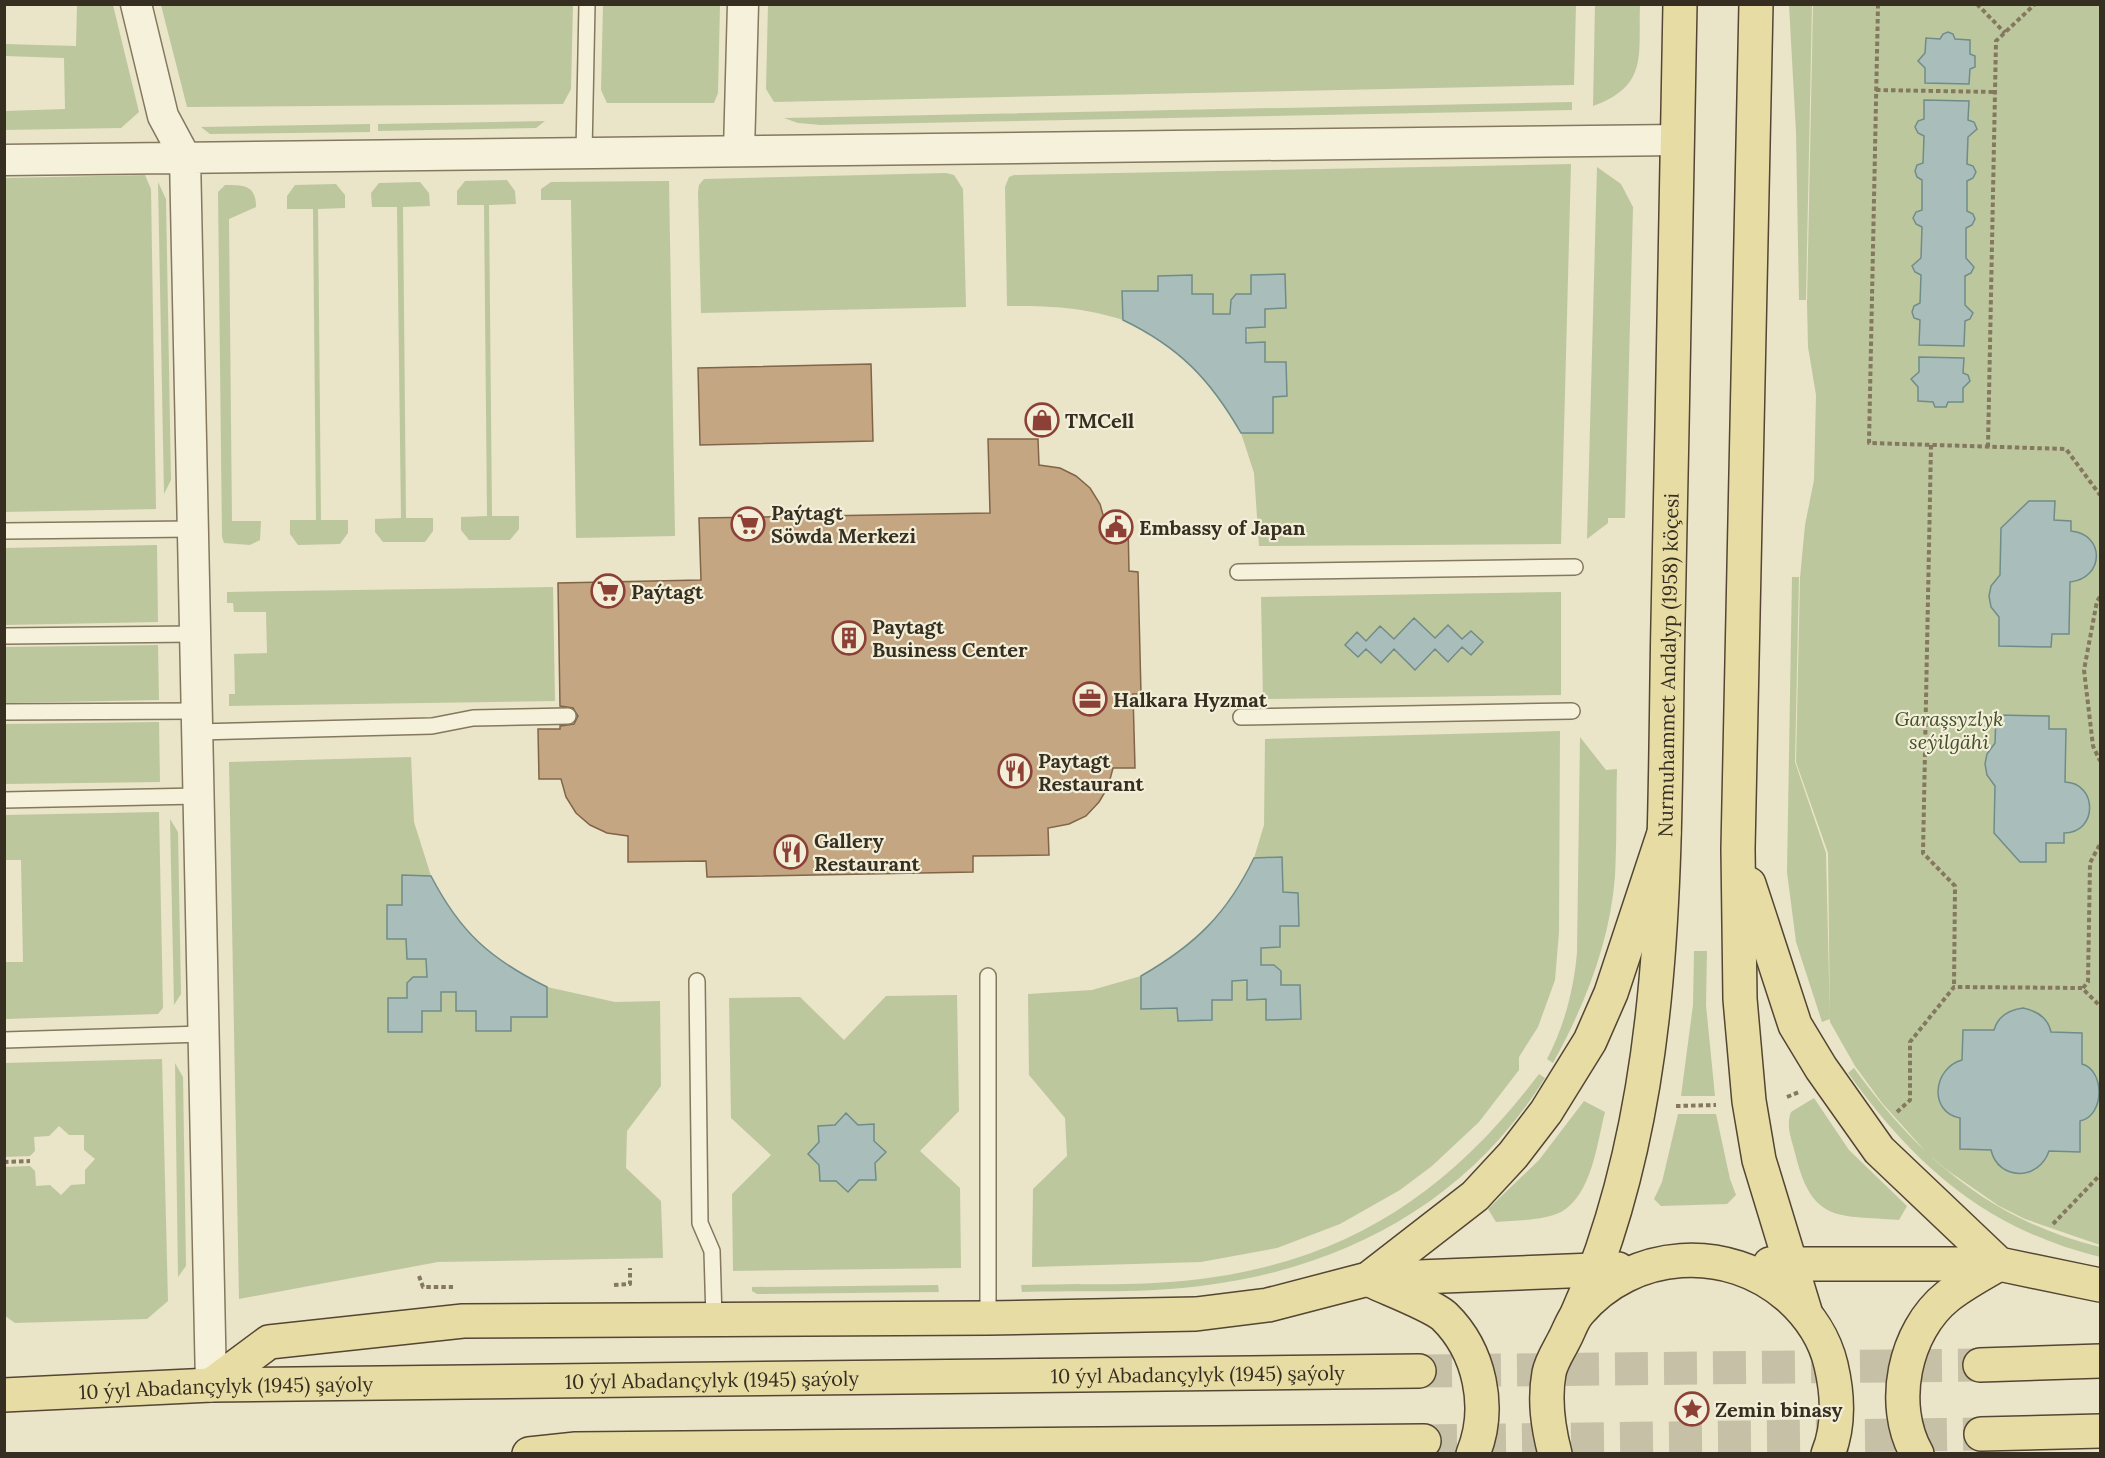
<svg xmlns="http://www.w3.org/2000/svg" width="2105" height="1458" font-family="Lora,serif">
<style>
.green{fill:#bdc79e}
.water{fill:#a9bebb;stroke:#708c89;stroke-width:1.5}
.building{fill:#c4a683;stroke:#816548;stroke-width:1.5}
.lines{fill:none;stroke-linecap:round;stroke-linejoin:round}
.primary-tunnel{stroke:#c6c0a7;stroke-width:33;stroke-dasharray:33 16;stroke-linecap:butt}
.lane-casing{stroke:#84785f;stroke-width:18}
.street-casing{stroke:#84785f;stroke-width:33}
.primary-casing{stroke:#534633;stroke-width:36}
.path{stroke:#84785f;stroke-width:4;stroke-dasharray:4.5 3;stroke-linecap:butt}
.lane{stroke:#f5f1db;stroke-width:15}
.street{stroke:#f5f1db;stroke-width:30}
.primary{stroke:#e8dca5;stroke-width:33}
.labels{text-anchor:middle;dominant-baseline:central;stroke-width:4.5;stroke-linejoin:round;paint-order:stroke}
.poi-label{font-size:20px;font-weight:bold;fill:#362e21;stroke:#f2eed7;text-anchor:start}
.street-label{font-size:20px;fill:#362e21;stroke:#f2eed7}
.park-label{font-size:20px;font-style:italic;fill:#42502a;stroke:#f2eed7}
</style>
<rect width="100%" height="100%" fill="#eae4c9"/>
<path class="green" d="M77,5H113L139,112L121,128L5,130V111L65,109L64,58L5,56V44L76,46Z
M161,5H573L571,89L563,104L187,107Z
M603,5H720L718,93L714,103H607L601,90Z
M768,5H1576L1574,85L774,102L766,89Z
M1595,5H1640C1638,55 1649,86 1593,106Z
M1789,5H1812L1806,300H1799L1796,132Z
M1813,5H2100V1245L2025,1219L1999,1206L1947,1170L1927,1153L1882,1103L1855,1066L1830,1022L1828,853L1796,762L1800,578L1805,525L1814,480L1816,395L1808,347L1807,302Z
M1572,102V110L821,125L798,123L784,118Z
M545,121L536,128L378,131V124Z
M370,124V132L210,134L201,127Z
M1571,164L1561,544L1259,546L1254,473L1241,433H1273V396L1286,362H1265L1246,343L1251,294L1231,314H1213L1192,295L1191,275L1158,291H1122L1123,320C1082,307 1050,306 1007,306L1005,187L1009,177L1014,175Z
M1597,167L1621,184L1633,207L1625,518H1608V523L1587,539Z
M946,173L954,175L963,189L966,307L701,313L698,192L699,185L704,179Z
M145,175L151,189L156,509L5,512V178Z
M507,180L515,191L516,204L489,205L492,516H519V529L510,540H469L461,530V517L487,516L484,205H457V191L465,181Z
M669,181L675,536L576,538L571,200H541V189L551,182Z
M158,182L166,199L171,480L164,494Z
M420,182L429,193L430,206L403,207L406,518H433V531L425,542H383L375,532V519L401,518L397,207H372L371,193L379,183Z
M336,184L345,195V208L318,209L321,520H348V533L340,544L298,545L290,534V520H316L313,209H287V196L295,185Z
M225,185C244,185 256,185 256,207L229,219L232,521H261L260,540L250,545L224,543L222,537L218,192Z
M157,545L158,622L5,625V548Z
M1792,577H1799L1795,762L1826,853L1830,1019L1822,1022L1796,942L1787,872Z
M553,587L555,701L229,706V694H235L234,654L267,653L266,612H234L233,603H227V592Z
M1561,592V695L1263,699L1261,597Z
M158,645L159,700L5,703V647Z
M159,722L160,782L5,784V724Z
M1560,731L1559,932L1555,980L1538,1027L1519,1057V1070L1479,1122L1432,1166L1400,1190L1340,1224L1277,1248L1201,1262L1032,1267L1033,1189L1067,1156L1065,1118L1029,1075L1028,994L1092,990L1141,976V1008H1178L1179,1021L1212,1020V1000L1232,980L1281,985L1280,971L1275,965H1261L1260,948L1279,926H1299L1283,893L1282,857L1254,858L1264,825L1265,739Z
M1580,737L1606,770L1617,769C1616,805 1617,840 1615,876C1610,942 1585,1005 1553,1063L1547,1059C1564,1027 1574,989 1577,952Z
M411,757L414,822L431,876L402,875V905H387V939H406L427,959V977H413L407,983V998L422,1011L440,992H456L476,1011V1031L510,1017L547,1016V987L615,1002L660,1001L661,1086L627,1131L626,1168L661,1201L663,1258L438,1262L239,1299L229,762Z
M159,812L163,1008L158,1014L5,1019V962H23L21,860H5V815Z
M170,819L178,832L181,994L174,1005Z
M1694,951H1707L1706,1005L1715,1096H1681L1693,1005Z
M957,995L959,1111L920,1151L960,1188L961,1268L733,1271L732,1194L771,1155L731,1118L729,998L800,997L844,1040L886,996Z
M162,1059L168,1301L147,1319L15,1323L5,1316V1167L30,1166L35,1171L36,1186L50,1185L61,1195L71,1185L85,1184V1170L95,1159L84,1150V1135H69L59,1126L49,1136L34,1137L35,1151L30,1156L5,1157V1063Z
M175,1063L183,1077L186,1266L178,1277Z
M1854,1068C1918,1157 1992,1221 2100,1247V1257C1986,1229 1915,1166 1848,1073Z
M1539,1074L1545,1078C1469,1200 1349,1266 1208,1285C1147,1294 1083,1290 1022,1292L1021,1285C1083,1283 1147,1287 1208,1278C1353,1258 1452,1189 1539,1074Z
M1814,1098L1849,1150L1907,1206L1899,1220C1839,1215 1813,1224 1796,1157C1793,1143 1785,1127 1791,1112Z
M1584,1101L1605,1112C1597,1143 1592,1195 1561,1212C1543,1221 1516,1220 1496,1222L1488,1209L1539,1160Z
M1678,1114H1716L1730,1179L1736,1195L1727,1204L1661,1206L1654,1199L1662,1182Z
M938,1285L939,1292L757,1294L752,1291V1287Z"/>
<path class="water" d="M1948,32L1953,34L1955,39L1970,40V54L1975,56V67L1970,69L1969,84L1925,83V68L1918,61L1925,53L1926,38L1940,39L1943,34Z
M1924,100L1969,101L1968,120L1974,122L1977,129L1968,137L1967,164L1973,166L1976,172L1973,178L1967,181V211L1973,214L1975,219L1972,225L1966,228V258L1974,267L1971,273L1965,276V305L1973,313L1970,319L1965,321L1964,346L1919,345L1920,320L1914,318L1912,312L1914,306L1920,303L1921,275L1915,272L1912,266L1921,258L1922,227L1916,224L1913,218L1916,212L1922,210V180L1917,177L1915,171L1917,165L1923,163L1924,136L1918,133L1915,127L1918,121L1924,119Z
M1285,274L1286,308L1265,309V327L1246,328V343L1265,342V362H1286L1287,396L1273,397V433H1241C1210,379 1179,347 1123,320L1122,291H1158V276L1192,275V294H1213V314H1230L1231,300L1236,294H1251V275Z
M1919,357L1964,358L1963,373L1968,375L1970,381L1963,388V402H1948L1946,407H1935L1933,402L1918,401V387L1911,379L1919,372Z
M2029,501H2055L2054,520L2071,521V531C2105,534 2105,578 2070,582L2069,634H2052L2051,647L1999,646V617L1991,607L1989,596L1991,586L2000,575L2001,528Z
M1414,618L1435,638L1448,625L1462,639L1471,631L1483,642L1471,655L1462,647L1448,662L1435,649L1415,670L1394,649L1381,663L1366,649L1358,657L1345,645L1357,632L1366,641L1380,626L1394,639Z
M1996,715L2049,716V729H2066L2065,782C2098,783 2098,833 2064,833V843H2046V862H2020L1994,833L1995,786L1987,775L1985,764L1987,754L1995,743Z
M1282,857L1283,892L1298,893L1299,926H1280V947L1261,948V965H1274L1281,971V985H1300L1301,1019L1266,1020V999L1247,1000V980L1232,981V1000H1212V1020L1178,1021L1177,1008L1141,1009V976C1195,945 1227,914 1254,858Z
M402,875L431,876C460,932 490,959 547,987V1017H511V1031H476V1011H456V992H441V1011H422V1032H388V998H407V983L413,977H427L426,959H407L406,939H387V905H402Z
M2023,1008C2037,1011 2048,1017 2051,1032L2082,1033V1064C2105,1070 2105,1116 2080,1121V1152L2049,1151C2039,1181 1998,1181 1991,1150L1960,1149V1118C1928,1112 1933,1068 1962,1060L1963,1030H1994C1998,1016 2008,1010 2023,1008Z
M846,1113L858,1125L874,1124V1141L886,1152L875,1163L876,1180H859L848,1192L836,1181H820L819,1165L808,1154L819,1142L818,1126L835,1125Z"/>
<path class="building" d="M871,364L873,441L700,445L698,368Z
M988,439H1038L1039,465L1060,468L1076,476L1090,488L1100,504L1105,522L1128,521L1129,571L1138,572L1141,694H1133L1135,768H1113L1108,787L1099,802L1086,816L1069,824L1048,828L1049,855L973,856V872L707,877L706,861L628,862V836L607,833L590,825L576,813L566,797L561,779H539L538,729H560V726L574,724L578,716L573,708L560,706L558,583L701,580L699,518L990,513Z"/>
<g class="lines">
<path class="primary-tunnel" d="M1419,1371L1980,1365
M1424,1441L1981,1434"/>
<g class="lane-casing">
<path id="lane" d="M584,152L587,4
M4,531L193,529
M1238,572L1575,567
M4,636L195,634
M4,712L196,711
M1241,717L1572,711
M197,732L432,726L473,718L568,716
M4,800L198,796
M988,976V1318
M697,981L700,1223L712,1251L714,1319
M4,1040L203,1034"/>
</g>
<g class="street-casing">
<path id="street" d="M136,4L163,116L185,157L211,1385
M739,151L743,4
M4,160L1678,140"/>
</g>
<g class="primary-casing">
<g id="primary">
<path d="M1756,4L1738,849L1740,999L1749,1101L1759,1160L1805,1311"/>
<path d="M1749,884L1795,1025L1821,1068L1879,1150L1999,1264L2100,1285"/>
<path d="M1770,1264H1999"/>
<path d="M1368,1279L1618,1269"/>
<path d="M1372,1281C1389,1289 1431,1305 1444,1316C1480,1351 1492,1408 1473,1454"/>
<path id="s1" d="M1577,1314C1673,1098 1663,853 1668,622C1672,416 1677,210 1680,4"/>
<path d="M1980,1365L2100,1361"/>
<path d="M211,1385L269,1342L463,1321L988,1318L1196,1314L1268,1305L1368,1279L1475,1196L1513,1155L1546,1112L1590,1041L1611,993L1664,833"/>
<path id="s2" d="M4,1395L211,1385L1419,1371"/>
<path d="M1981,1434L2100,1431"/>
<path d="M529,1454L576,1449L1424,1441"/>
<path d="M1555,1454C1548,1427 1544,1401 1549,1373C1551,1362 1559,1350 1564,1340C1569,1331 1572,1320 1579,1312C1632,1249 1728,1243 1789,1297C1809,1315 1825,1339 1831,1365C1838,1395 1840,1425 1828,1454"/>
<path d="M1917,1454C1889,1405 1904,1331 1948,1296C1963,1284 1982,1274 1999,1264"/>
</g>
</g>
<path class="path" d="M1878,4L1869,443L2066,449L2100,495
M1977,4L2005,33
M1876,90L1996,92
M1931,445L1923,853L1955,886L1954,987
M1988,447L1996,41L2035,4
M2100,597L2097,601L2084,670L2093,746L2100,761
M2083,988L2088,982L2090,863L2100,844
M1787,1097L1799,1092
M1676,1106L1716,1105
M1897,1112L1910,1100V1042L1954,987L2082,988L2100,1006
M4,1162L30,1161
M2053,1224L2100,1175
M419,1276L423,1287H453
M614,1285L630,1284V1268"/>
<use href="#lane" class="lane"/>
<use href="#street" class="street"/>
<use href="#primary" class="primary"/>
</g>
<defs>
<g id="shop-ring" transform="scale(1.725)"><circle r="9.5" fill="#f2eed7" stroke="#8c4036" stroke-width="1.5"/><path d="M-5-2.5h2.3a2.7 3.5 0 0 1 5.4 0H5L5.5 6h-11ZM-1.5-2.5h3a1.5 2.3 0 0 0-3 0Z" fill="#8c4036"/></g>
<g id="supermarket-ring" transform="scale(1.725)"><circle r="9.5" fill="#f2eed7" stroke="#8c4036" stroke-width="1.5"/><path d="M-6-5.5h2.5l.6 2H6L4.5 2H-2.5L-4.4-4H-6ZM-1.5 3.2a1.3 1.3 0 1 0 .1 0ZM3 3.2a1.3 1.3 0 1 0 .1 0Z" fill="#8c4036"/></g>
<g id="civic-ring" transform="scale(1.725)"><circle r="9.5" fill="#f2eed7" stroke="#8c4036" stroke-width="1.5"/><path d="M-.6-6.5H3V-4.5H.6V-3L4-1V1h2V6H-6V1h2V-1L-.6-3ZM-1.2 2.5V6h2.4V2.5Z" fill="#8c4036"/></g>
<g id="building-ring" transform="scale(1.725)"><circle r="9.5" fill="#f2eed7" stroke="#8c4036" stroke-width="1.5"/><path d="M-4-6H4V6H1V3H-1V6H-4ZM-2.5-4.3h1.7v1.8h-1.7ZM.8-4.3h1.7v1.8H.8ZM-2.5-1h1.7V.8h-1.7ZM.8-1h1.7V.8H.8Z" fill="#8c4036"/></g>
<g id="office-ring" transform="scale(1.725)"><circle r="9.5" fill="#f2eed7" stroke="#8c4036" stroke-width="1.5"/><path d="M-6-3h4V-5.5h4V-3h4V5H-6ZM-1-4.5V-3h2v-1.5ZM-6 0V1H6V0Z" fill="#8c4036"/></g>
<g id="restaurant-ring" transform="scale(1.725)"><circle r="9.5" fill="#f2eed7" stroke="#8c4036" stroke-width="1.5"/><path d="M-5-6h1v4h1v-4h1v4h1v-4h1v5L-1.5 .5V6h-2V.5L-5-1ZM5-6V6H3V1.5H1.5Q1.5-4 5-6Z" fill="#8c4036"/></g>
<g id="sight-ring" transform="scale(1.725)"><circle r="9.5" fill="#f2eed7" stroke="#8c4036" stroke-width="1.5"/><path d="M0-6L1.8-2.2L6-1.7L2.9 1.2L3.7 5.4L0 3.3L-3.7 5.4L-2.9 1.2L-6-1.7L-1.8-2.2Z" fill="#8c4036"/></g>
</defs>
<g fill-rule="evenodd">
<use href="#shop-ring" x="1042" y="420"/>
<use href="#supermarket-ring" x="748" y="524"/>
<use href="#civic-ring" x="1116" y="527"/>
<use href="#supermarket-ring" x="608" y="591"/>
<use href="#building-ring" x="849" y="638"/>
<use href="#office-ring" x="1090" y="699"/>
<use href="#restaurant-ring" x="1015" y="771"/>
<use href="#restaurant-ring" x="791" y="852"/>
<use href="#sight-ring" x="1692" y="1409"/>
</g>
<g class="labels">
<g class="poi-label">
<text x="1065" y="420">TMCell</text>
<text x="771" y="512">Paýtagt<tspan x="771" dy="23">Söwda Merkezi</tspan></text>
<text x="1139" y="527">Embassy of Japan</text>
<text x="631" y="591">Paýtagt</text>
<text x="872" y="626">Paytagt<tspan x="872" dy="23">Business Center</tspan></text>
<text x="1113" y="699">Halkara Hyzmat</text>
<text x="1038" y="760">Paytagt<tspan x="1038" dy="23">Restaurant</tspan></text>
<text x="814" y="840">Gallery<tspan x="814" dy="23">Restaurant</tspan></text>
<text x="1715" y="1409">Zemin binasy</text>
</g>
<g class="street-label">
<text stroke="none"><textPath href="#s1" startOffset="660">Nurmuhammet Andalyp (1958) köçesi</textPath></text>
<text stroke="none"><textPath href="#s2" startOffset="1194">10 ýyl Abadançylyk (1945) şaýoly</textPath></text>
<text stroke="none"><textPath href="#s2" startOffset="708">10 ýyl Abadançylyk (1945) şaýoly</textPath></text>
<text stroke="none"><textPath href="#s2" startOffset="222">10 ýyl Abadançylyk (1945) şaýoly</textPath></text>
</g>
<g class="park-label">
<text x="1949" y="718">Garaşsyzlyk<tspan x="1949" dy="23">seýilgähi</tspan></text>
</g>
</g>
<rect width="2105" height="1458" fill="none" stroke="#362e21" stroke-width="12"/>
</svg>
